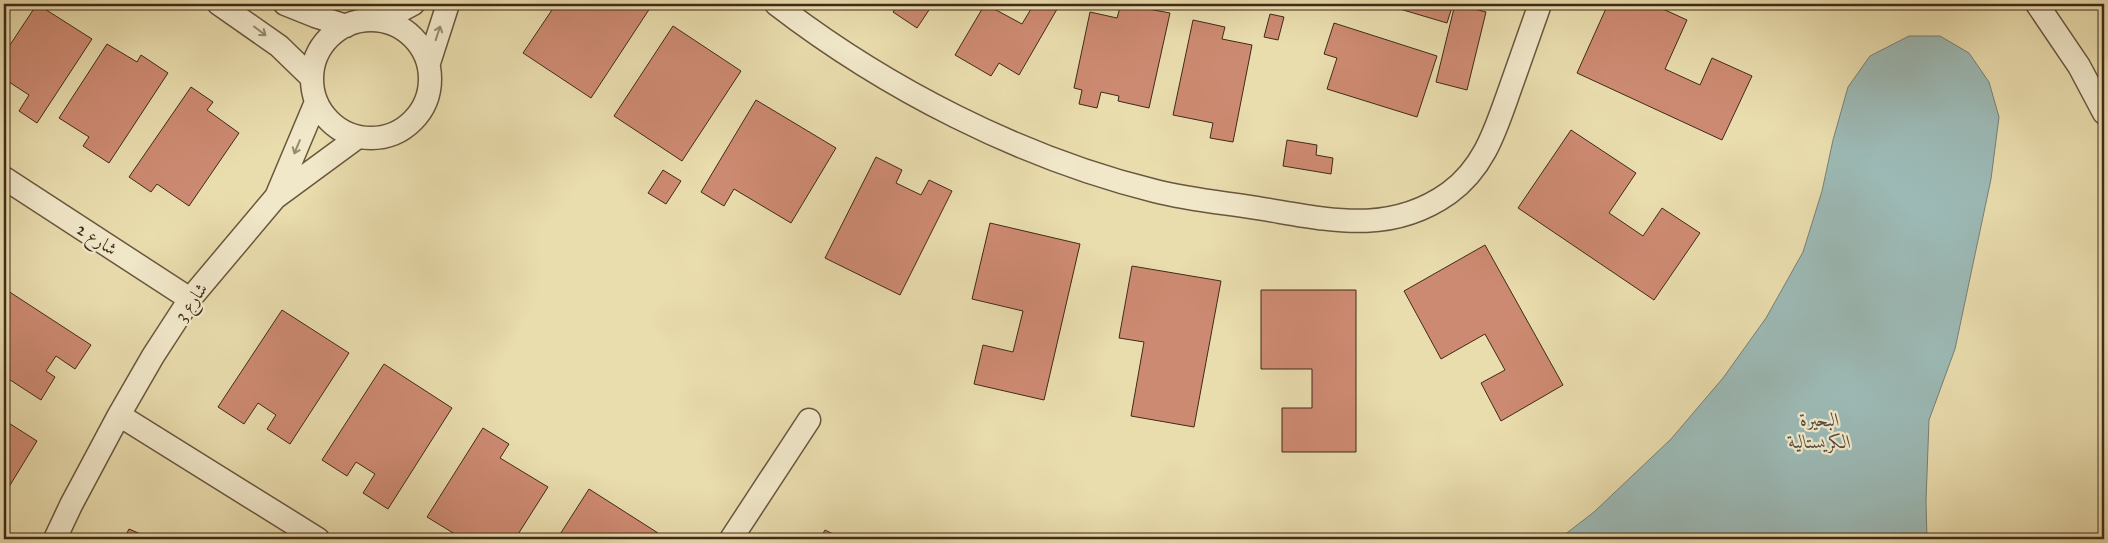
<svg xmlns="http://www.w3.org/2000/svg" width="2108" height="543" font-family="'IM FELL Great Primer',Amiri,serif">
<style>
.water{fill:#9cb9b5;stroke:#778076}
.building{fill:#cd8a72;stroke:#402a18}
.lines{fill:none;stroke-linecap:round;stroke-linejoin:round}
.street-casing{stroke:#6a563d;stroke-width:25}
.street{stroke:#f1e8ca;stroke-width:22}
.oneway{stroke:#988971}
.labels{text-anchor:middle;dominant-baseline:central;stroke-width:4.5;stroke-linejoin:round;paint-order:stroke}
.street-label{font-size:18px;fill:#402a18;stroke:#f1e8ca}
.water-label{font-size:19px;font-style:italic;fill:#574e3f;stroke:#f1e8ca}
</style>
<rect width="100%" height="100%" fill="#e9dcad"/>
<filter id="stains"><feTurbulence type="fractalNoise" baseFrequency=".004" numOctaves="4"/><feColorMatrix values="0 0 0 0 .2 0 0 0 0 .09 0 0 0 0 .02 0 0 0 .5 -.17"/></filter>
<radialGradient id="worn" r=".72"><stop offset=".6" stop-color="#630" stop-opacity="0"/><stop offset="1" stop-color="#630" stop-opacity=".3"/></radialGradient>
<path class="water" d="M1909,36H1940L1969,53L1989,82L1999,117L1991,179L1955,349L1929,420L1926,501L1927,539H1559L1594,512L1671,439L1723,378L1766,318L1803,252L1822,191L1833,140L1848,87L1870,56Z"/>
<path class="building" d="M37,4L92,39L37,123L19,111L29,95L6,80L4,84V54Z
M556,4L652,5L591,98L523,53Z
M899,4H933L917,28L893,12Z
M985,4L1022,24L1034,4H1060L1019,75L999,63L991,76L955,55Z
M1121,4L1170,13L1149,108L1118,101L1119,96L1101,92L1097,108L1079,104L1082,90L1074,88L1090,12L1117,18Z
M1383,4H1453L1447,23Z
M1455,4L1486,12L1467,90L1436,82Z
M1608,4H1652L1687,20L1665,69L1700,85L1712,58L1752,76L1722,140L1577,73Z
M1270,14L1284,17L1278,40L1264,37Z
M1193,20L1225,27L1222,39L1252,45L1233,142L1210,138L1213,123L1173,115Z
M1334,23L1437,56L1417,117L1327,89L1337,58L1324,54Z
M673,26L741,71L682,161L614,116Z
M107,44L137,62L141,55L168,73L109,163L83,146L89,137L59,118Z
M191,87L213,102L207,110L239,133L189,206L157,184L151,192L129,177Z
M756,100L836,148L791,223L734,189L724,206L701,192Z
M1571,130L1636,173L1609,213L1643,236L1662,208L1700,233L1654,300L1518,208Z
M1287,140L1317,145L1316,155L1333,158L1331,174L1283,166Z
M876,157L902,170L896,183L921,195L929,180L952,191L900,295L825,258Z
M663,170L681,181L666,204L648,193Z
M990,223L1080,244L1044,400L974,384L983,345L1013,352L1023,311L972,299Z
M1485,245L1563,385L1501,421L1481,383L1505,370L1485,334L1441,359L1404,291Z
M1132,266L1221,281L1194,427L1131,416L1144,342L1119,338Z
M5,289L91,345L75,369L56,356L46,371L55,377L41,400L4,376Z
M1261,290H1356V452H1282V408H1312V369H1261Z
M282,310L349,353L290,444L267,429L276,415L258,403L244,424L218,407Z
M384,364L452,408L388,509L363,493L375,474L356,462L347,476L322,460Z
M4,420L37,441L4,495Z
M483,428L509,444L500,458L548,487L515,539H463L427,517Z
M589,489L658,533L654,539H557Z
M129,529L152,539H124Z
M825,530L843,539H820Z"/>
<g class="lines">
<g class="street-casing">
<path id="street" d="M219,4L279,46L312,78
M285,4L315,16L346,26
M776,4C885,88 1021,158 1155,191C1190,200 1227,203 1263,209C1330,220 1390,235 1449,193C1485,167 1496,128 1510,89C1520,60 1530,32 1540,4
M2037,4L2079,66L2104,113
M383,20L413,4
M312 79a59 59 0 1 1 118 0a59 59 0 1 1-118 0Z
M429,63L448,4
M4,178L190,299
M276,197L316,102
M119,415L318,539
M55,539L71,505L119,415L153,356L190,299L275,198L358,137
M731,539L809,420"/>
</g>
<use href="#street" class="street"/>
</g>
<defs><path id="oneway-shaft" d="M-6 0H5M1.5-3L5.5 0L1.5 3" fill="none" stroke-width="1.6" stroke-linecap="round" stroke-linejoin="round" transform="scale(1.25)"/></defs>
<g class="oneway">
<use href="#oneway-shaft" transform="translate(260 31) rotate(37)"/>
<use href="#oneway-shaft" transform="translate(438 33) rotate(-72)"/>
<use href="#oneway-shaft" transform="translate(297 147) rotate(113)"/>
</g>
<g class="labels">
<g class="street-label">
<text transform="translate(97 239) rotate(33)">شارع 2</text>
<text transform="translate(191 302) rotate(-54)">شارع 3</text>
</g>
<g class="water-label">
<text x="1820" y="419">البحيرة<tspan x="1820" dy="22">الكريستالية</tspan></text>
</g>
</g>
<rect width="2108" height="543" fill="none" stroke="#e9dcad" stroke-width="20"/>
<rect x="5" y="5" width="2098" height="533" fill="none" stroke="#402a18" stroke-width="2.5"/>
<rect x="10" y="10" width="2088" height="523" fill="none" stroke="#402a18"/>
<rect width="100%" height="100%" filter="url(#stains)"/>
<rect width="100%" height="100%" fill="url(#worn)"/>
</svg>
